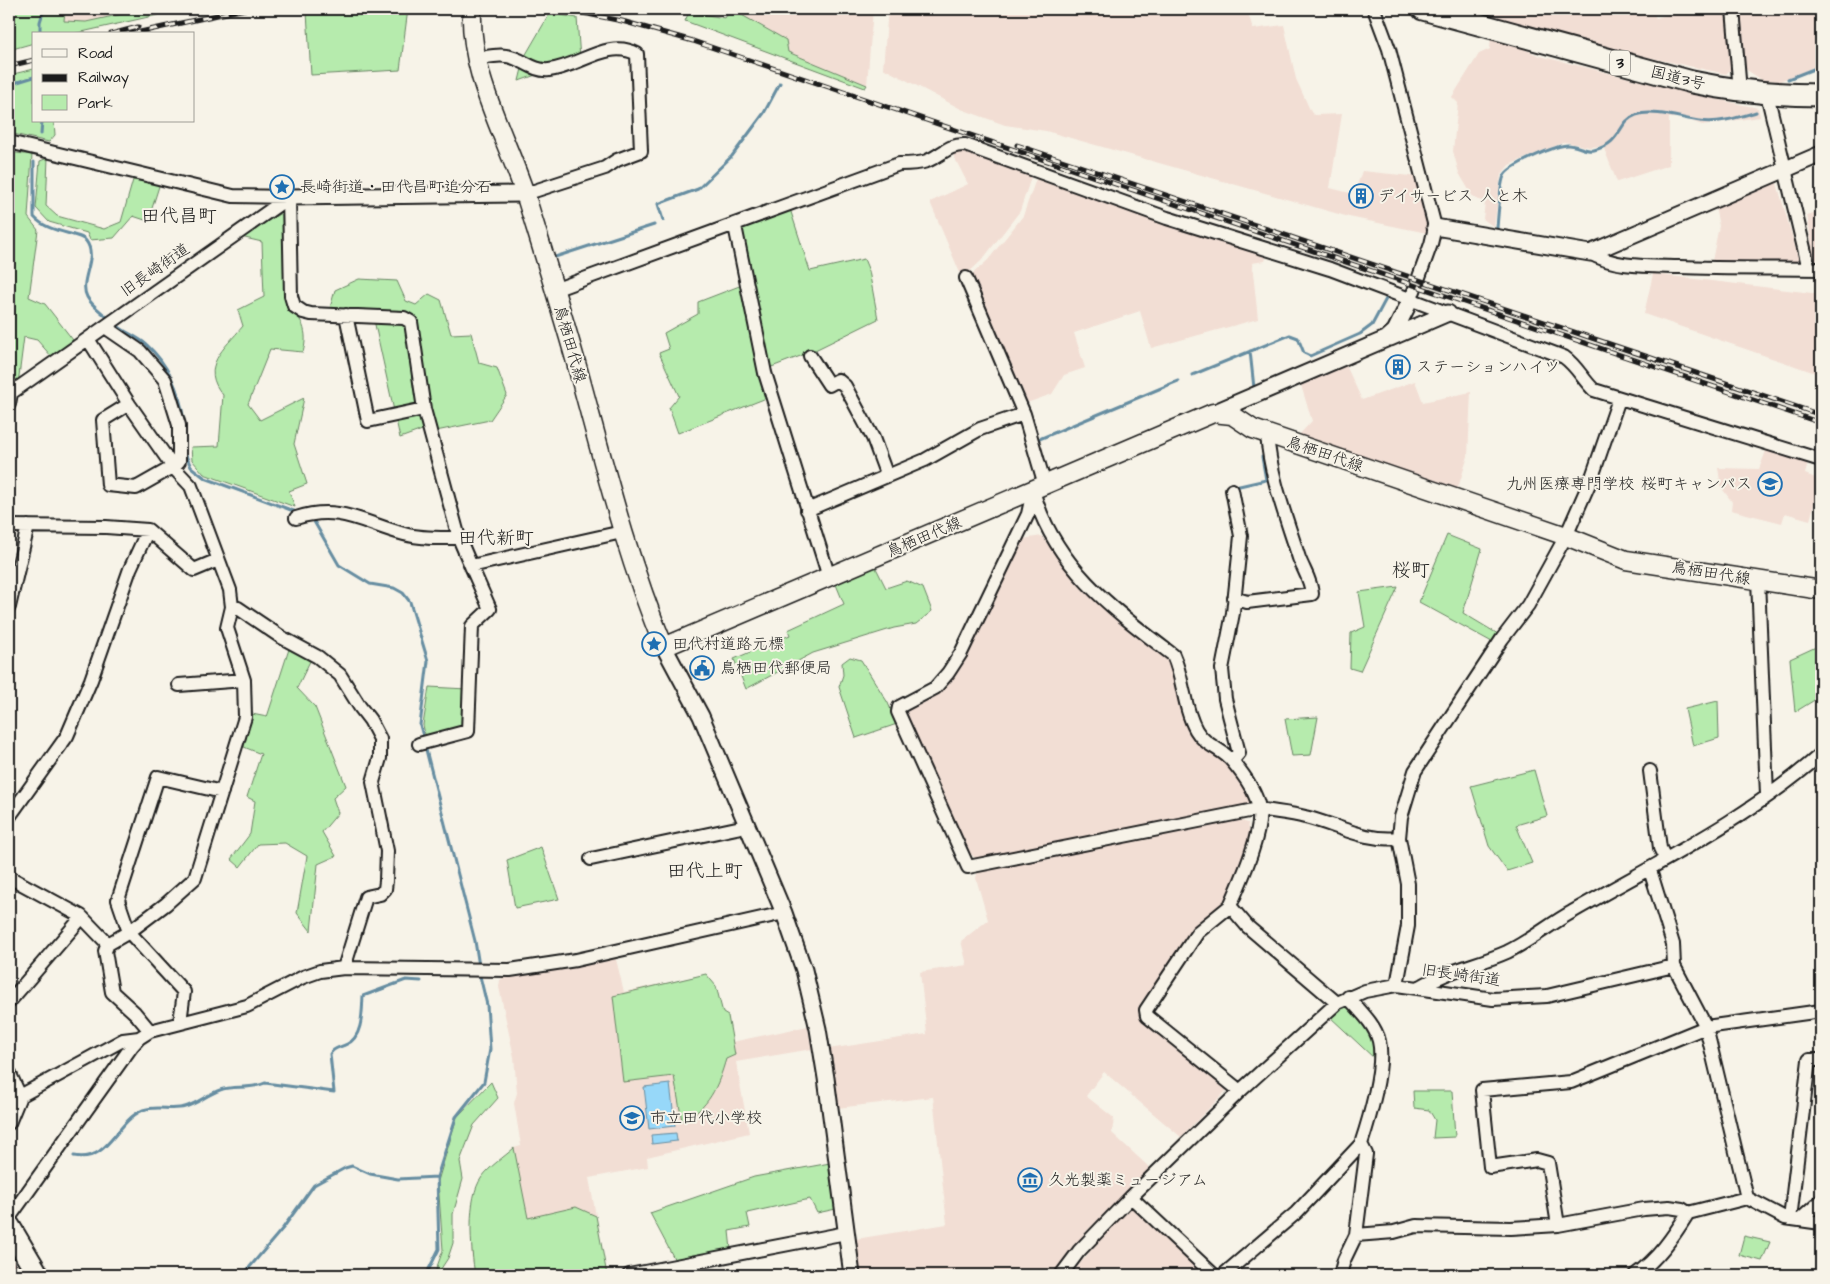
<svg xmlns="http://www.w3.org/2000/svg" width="1830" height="1284" font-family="'Architects Daughter','Klee One',sans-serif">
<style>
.built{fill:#f2ded4}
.green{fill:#b6ebad;stroke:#698464}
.water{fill:#97d8f9;stroke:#668da1}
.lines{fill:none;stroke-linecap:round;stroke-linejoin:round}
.stream{stroke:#668da1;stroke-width:3}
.minor-casing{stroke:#1c1c1c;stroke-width:16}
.tertiary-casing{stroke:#1c1c1c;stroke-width:19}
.secondary-casing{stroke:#1c1c1c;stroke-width:21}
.trunk-casing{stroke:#1c1c1c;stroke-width:25}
.minor{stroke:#f7f3e8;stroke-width:12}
.tertiary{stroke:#f7f3e8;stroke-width:15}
.secondary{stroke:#f7f3e8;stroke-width:18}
.trunk{stroke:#f7f3e8;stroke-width:21}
.rail-casing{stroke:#1c1c1c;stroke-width:5}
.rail{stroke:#f7f3e8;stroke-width:3;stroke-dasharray:9;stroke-linecap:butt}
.labels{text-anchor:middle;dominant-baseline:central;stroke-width:4;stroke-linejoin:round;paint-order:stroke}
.shield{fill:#f7f3e8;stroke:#5e5c59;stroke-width:1}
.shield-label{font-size:15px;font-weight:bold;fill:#1c1c1c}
.street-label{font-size:16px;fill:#1c1c1c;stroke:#f7f3e8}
.poi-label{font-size:16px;fill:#1c1c1c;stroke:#f7f3e8;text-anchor:start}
.quarter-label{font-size:19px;fill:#1c1c1c;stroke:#f7f3e8}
</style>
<rect width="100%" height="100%" fill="#f7f3e8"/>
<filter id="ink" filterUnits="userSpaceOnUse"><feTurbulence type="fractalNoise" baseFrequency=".02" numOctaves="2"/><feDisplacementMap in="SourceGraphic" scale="10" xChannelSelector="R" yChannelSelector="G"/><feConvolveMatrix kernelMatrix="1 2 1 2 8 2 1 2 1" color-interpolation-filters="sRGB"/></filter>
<g filter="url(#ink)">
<path class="built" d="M65,9H145L86,22L64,21Z
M731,9H873L867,85L788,52L786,40Z
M888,9H1247L1253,29L1284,25L1296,79L1311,112L1314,115L1342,114L1330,188L1354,194L1362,171L1420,177L1430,218L1427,233L1349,217L1046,131L1005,125L961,109L883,68Z
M1452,9H1652L1656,18L1684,9H1729L1733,67L1726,74L1540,34Z
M1739,9H1821V64L1780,81L1762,80L1744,68Z
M1491,35L1540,56L1697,95L1758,108L1760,117L1702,125L1683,118H1669V165L1617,182L1603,146L1589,147L1565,142L1509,165L1501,175L1494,227L1483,219L1485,203L1473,197L1459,173L1453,151L1458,103L1452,97L1479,54L1490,49Z
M966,147L1032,174L1020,211L982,260L966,275L960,273L930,202L968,184L951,151Z
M1037,176L1268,252L1265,261L1252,263L1258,319L1151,348L1140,311L1074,333L1085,368L1064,375L1052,394L1024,404L969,277L988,260L1023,216Z
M1776,180L1799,260L1791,266H1711L1719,226L1715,207Z
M1821,211V263L1814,259L1807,215Z
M1653,274L1821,294V375L1644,314Z
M1345,363L1362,400L1415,381L1423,402L1471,392L1468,456L1457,491L1297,437L1312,421L1300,382Z
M1766,451L1808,463L1805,474L1821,480L1810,520L1785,513L1782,523L1731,510L1732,502L1721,487L1718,468L1759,469Z
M1042,536L1080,587L1171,663L1177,685L1218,757L1230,766L1252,800L1249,806L981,859L975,858L966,849L962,836L905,716L909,708L940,690L962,665L1022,539Z
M1238,820L1248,823L1250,835L1231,896L1198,925L1140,1004L1141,1015L1229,1088L1181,1137L1104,1072L1086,1096L1114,1118L1112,1133L1150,1168L1085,1233L1051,1275H861L856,1239L947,1224L933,1097L837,1108L828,1049L927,1034L920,972L967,965L961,941L988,920L976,878L978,871Z
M615,955L624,992L706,974L716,986L723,1013L728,1016L732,1042L808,1026L812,1049L736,1062L749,1133L647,1157L648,1167L589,1178L607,1275H475L471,1253L473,1203L481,1177L514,1148L521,1146L514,1103L517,1093L514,1057L499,987L500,980L504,977Z
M1132,1203L1207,1275H1070Z
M9,1254L22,1275H9Z"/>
<path class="green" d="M14,9H65L64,21L86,22L145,9H184L73,34H34V43L9,50V20Z
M341,9H408L400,70L311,75L307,12Z
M731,9L786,40L788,52L867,85L865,88L685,21L689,12L725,18Z
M550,13L577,18L580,59L519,81L525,56Z
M34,69V121H54L55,135L49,142L9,133V75Z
M9,152L32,155L28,217L38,230L29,297L45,304L73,340L52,357L37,340L24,337L18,384L9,386Z
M48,158L46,206L57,216L104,229L121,222L133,180L160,183L148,221L133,216L114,238L90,240L87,233L49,222L36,208L40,161Z
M790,209L810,271L864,259L869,271L878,319L811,352L769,368L741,227Z
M286,210V305C302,316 309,333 303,352L270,349L248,404L260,420L304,398L294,444L307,484L289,491L295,507L204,474L192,460L191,447L219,446L223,395C199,367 224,349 243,326L238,310L264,297L262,242L241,237Z
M359,279L397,281L406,301L416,305L429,294L441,300L451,334L471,333L479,363L497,368L507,395L490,420L436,431L425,429L400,438L372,311L330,308L335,290Z
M742,285L769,397L678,433L669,408L679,396L659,353L669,349L664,333L698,314V302Z
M1447,535L1482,549L1463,613L1498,634L1492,642L1419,602Z
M875,566L886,588L907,581L923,588L932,611L916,624L894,628L813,653L746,689L734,659L790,635L788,630L844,604L835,582Z
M1398,587L1360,671L1350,668L1351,633L1365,627L1359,592Z
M290,646L311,659L297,688L315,707L346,786L333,798L338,813L322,832L336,856L318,864L311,931L297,913L307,856L285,843L258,844L240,867L231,859L250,834L255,801L247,797L261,754L244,747L252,714L267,717Z
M1816,647L1821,660V696L1795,712L1790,659Z
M850,657L861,660L888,703L897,724L856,738L839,687L843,675L842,663Z
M429,687L467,689L466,726L426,739L423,725Z
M1718,701L1719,738L1693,746L1685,709Z
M1318,717L1311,755L1292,756L1285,719Z
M1534,770L1547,816L1516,825L1532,863L1507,871L1489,846L1471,786Z
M541,847L559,899L515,908L507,860Z
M706,974L716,986L723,1013L728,1016L735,1055L726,1059C718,1086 709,1109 682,1121L674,1076L623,1082L613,996Z
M1347,1004C1368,1026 1374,1029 1376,1060L1329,1016Z
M491,1082L498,1098L474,1125L460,1161L463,1179L453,1214V1243L448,1258L437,1275H434L443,1250L438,1181L457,1117Z
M1413,1091H1452L1455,1137L1433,1138L1435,1120L1429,1110L1414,1108Z
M514,1148L528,1218L576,1207L596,1216L607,1275H475C471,1250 466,1198 482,1177C490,1166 504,1157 514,1148Z
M830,1163L836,1209L817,1213L810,1199L747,1213L750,1227L729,1231L731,1250L677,1264L650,1213L754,1177Z
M1744,1236L1770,1242L1762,1261L1739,1255Z"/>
<path class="water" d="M670,1084L675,1126L649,1129L644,1087Z
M676,1133L677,1141L652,1144L651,1135Z"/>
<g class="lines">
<path class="stream" d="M40,34V22L44,9
M1788,79L1821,66
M9,89L11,84L34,77
M41,134L42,121
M34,162V217C49,234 79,232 86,241C99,258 78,280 87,297C91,305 103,313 109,319
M663,220L658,204L698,189L732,156L764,113L780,83
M1497,228C1498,217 1500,184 1504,176C1509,165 1557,145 1568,145C1577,145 1586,152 1594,150C1623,143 1617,122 1636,115C1654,109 1683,119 1700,121C1719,124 1739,117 1756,112
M552,258L654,225
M114,323C123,332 137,336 147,345C169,365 180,393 184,421
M1250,351L1254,388
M1192,375L1290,335L1298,338L1304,353L1310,356L1360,334L1372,325L1387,297
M1037,440L1178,381
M185,453L191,467L205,478L299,513
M1235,487L1266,480L1262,457
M312,518L339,565L370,584L394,588L403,593L410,602L428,661L420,725L424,740
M425,746L475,941L479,966
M74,1156C109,1163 115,1122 143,1110C156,1105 172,1111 185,1107C197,1104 208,1094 220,1090C234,1085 250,1090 265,1083L334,1092L330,1054C334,1047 340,1048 347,1044C363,1037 362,1011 363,996L406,980L421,981
M243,1275L283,1228L314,1185L345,1168L352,1166L370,1174L398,1179L437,1177L456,1117L484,1082L490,1049L487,1005L479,972
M426,1275L439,1249L437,1177"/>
<g class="minor-casing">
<path id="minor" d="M1374,9L1389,49L1435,227L1431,244L1411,299
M1733,9L1740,91
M475,59C485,58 496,54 506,56C521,57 533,72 549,70C579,67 608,38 637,54L641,151L617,160L605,168L525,194
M1767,94L1809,269
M9,142L233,196L289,197
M289,197L291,296L294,306L303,312L311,314L404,318L411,322L424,409L459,538
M735,226L765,373L829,577
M1590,253C1615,268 1651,266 1680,267C1727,269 1774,268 1821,269
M966,278L1024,414L1045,485
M554,290L899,164C908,164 918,164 927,161C942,155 949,144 965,145L1167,218L1330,269L1564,357C1577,366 1583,380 1594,390L1821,460
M346,315L368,421L424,409
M105,327L140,351L165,380L179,425V461L173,467L136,488L108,485L103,420L129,404
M88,339L129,404L173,467L191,486L230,590L232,607L227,628L244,680L245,717L195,878L166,904L129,932L184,992L180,1022
M810,356L829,385L838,380L845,386L873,438L887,476
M9,404L11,393L289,197
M1232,490L1241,536L1233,613L1222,669L1225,699L1239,753L1232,761
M1033,491L1028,514L961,653L948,673L935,688L899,707L898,712L968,867L1259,809C1275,812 1291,813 1305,817C1338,825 1365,842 1399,838
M1034,494C1056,568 1114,610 1173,655C1184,679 1183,707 1196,730C1205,746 1223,749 1233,762C1244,775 1256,792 1259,808C1263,833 1240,883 1230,906L1248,927L1337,1003
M807,510L925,460L980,429L1024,414
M296,518C340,504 363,523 404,534C422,539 441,538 459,538L471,566L622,532
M9,526L106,527L148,530L130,569L91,680L67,736L9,817
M148,530L194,570L218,560
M1758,580L1767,795
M1234,598L1247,602L1312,594C1311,580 1304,571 1299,558C1286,517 1270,476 1267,434
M9,607L28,526
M232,607L238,608L281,637L318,657L340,675L360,707L370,720L380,739V758L373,782L387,851L386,881L385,889L380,894L366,897L344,968
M179,685L244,680
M419,744L468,731L472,626L490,609L471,566
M1650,771L1660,848L1665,858
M591,859L746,826
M1650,870L1673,944L1674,966L1706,1027L1747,1198L1785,1218L1821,1223
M9,877L81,916L108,944L129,932L118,900L158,777L222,792
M1230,906L1198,932L1146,1010L1147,1016L1240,1091
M108,944L105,951L112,992L135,1013L150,1031
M1397,985L1408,926V884L1399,838L1401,817L1415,771L1502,639L1528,605L1566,536L1592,477L1619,399
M1420,987C1448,970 1478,965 1507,952C1530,941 1550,924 1572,912C1657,863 1748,819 1821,754
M9,1002L77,923L81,916
M9,1072L20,1096
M9,1123L20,1096L123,1040L139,1038
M1131,1197L1214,1275
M9,1218L132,1046L139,1038L150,1031L247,1006L303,977L320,971L344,968L510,970L576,960L784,913
M1790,1219L1809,1060H1821
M1800,1220L1821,1201
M1558,1225L1548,1163L1537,1160L1490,1167L1482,1090L1571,1082L1706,1027L1821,1011
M1356,1235L1394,1232L1416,1226L1511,1228L1558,1225L1644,1209L1669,1207L1682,1209L1688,1213L1747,1198
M629,1275L846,1233
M1061,1275L1079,1251L1131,1197L1240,1091L1337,1003L1365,991L1397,985L1493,999L1547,996L1674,966
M1223,1275L1296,1213L1361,1144
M1340,1275L1344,1260L1356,1235L1366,1154L1361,1144C1369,1120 1385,1066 1379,1041C1375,1024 1359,1010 1348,997
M1635,1275C1658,1259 1673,1237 1688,1213"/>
</g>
<g class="tertiary-casing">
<path id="tertiary" d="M289,197L525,194
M1435,227L1590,253L1821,154
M1390,338L1448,313
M1213,413L1386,339L1395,331L1411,299
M664,647L701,716L784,913L804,970L818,1029L826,1078L852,1275"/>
</g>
<g class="secondary-casing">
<path id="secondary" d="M472,9C469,78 508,138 528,203C544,255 560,306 575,359C602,456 625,554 664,647L1213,413L1232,415L1253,429L1566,536L1626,560L1821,590"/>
</g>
<g class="trunk-casing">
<path id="trunk" d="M1423,9L1692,82C1735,91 1777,95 1821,95
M9,1226L38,1275"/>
</g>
<use href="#minor" class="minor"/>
<use href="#tertiary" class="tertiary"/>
<use href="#secondary" class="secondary"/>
<use href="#trunk" class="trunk"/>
<g class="rail-casing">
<path id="rail" d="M563,9L622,21L693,41L1821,423
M111,34L138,27
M131,34L245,9
M9,66L34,60
M1017,145L1821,415"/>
</g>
<use href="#rail" class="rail"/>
</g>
</g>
<defs>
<g id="sight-ring" transform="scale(1.25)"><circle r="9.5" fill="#f7f3e8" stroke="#1f6fb2" stroke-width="1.5"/><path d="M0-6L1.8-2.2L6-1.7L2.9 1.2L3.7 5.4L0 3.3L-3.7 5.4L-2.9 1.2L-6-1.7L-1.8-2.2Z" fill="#1f6fb2"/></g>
<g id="building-ring" transform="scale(1.25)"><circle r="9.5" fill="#f7f3e8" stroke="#1f6fb2" stroke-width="1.5"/><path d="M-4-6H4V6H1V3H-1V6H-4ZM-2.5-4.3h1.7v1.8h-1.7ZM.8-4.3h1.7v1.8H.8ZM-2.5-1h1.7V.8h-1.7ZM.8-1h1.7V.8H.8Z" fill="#1f6fb2"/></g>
<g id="university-ring" transform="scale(1.25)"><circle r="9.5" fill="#f7f3e8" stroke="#1f6fb2" stroke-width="1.5"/><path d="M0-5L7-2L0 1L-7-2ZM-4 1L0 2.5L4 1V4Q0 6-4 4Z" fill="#1f6fb2"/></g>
<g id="civic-ring" transform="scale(1.25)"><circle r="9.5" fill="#f7f3e8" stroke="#1f6fb2" stroke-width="1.5"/><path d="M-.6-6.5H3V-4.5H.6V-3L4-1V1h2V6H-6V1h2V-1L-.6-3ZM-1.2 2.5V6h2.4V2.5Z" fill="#1f6fb2"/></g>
<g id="school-ring" transform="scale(1.25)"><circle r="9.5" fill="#f7f3e8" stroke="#1f6fb2" stroke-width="1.5"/><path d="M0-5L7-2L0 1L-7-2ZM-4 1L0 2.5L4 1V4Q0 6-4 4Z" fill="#1f6fb2"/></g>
<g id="museum-ring" transform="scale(1.25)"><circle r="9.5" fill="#f7f3e8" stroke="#1f6fb2" stroke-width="1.5"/><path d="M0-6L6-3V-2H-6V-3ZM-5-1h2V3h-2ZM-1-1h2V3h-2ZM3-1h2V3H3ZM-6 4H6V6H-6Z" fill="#1f6fb2"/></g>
</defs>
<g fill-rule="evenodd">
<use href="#sight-ring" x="282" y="187"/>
<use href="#building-ring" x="1361" y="196"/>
<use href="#building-ring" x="1398" y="367"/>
<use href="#university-ring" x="1770" y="484"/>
<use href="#sight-ring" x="654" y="644"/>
<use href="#civic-ring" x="702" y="668"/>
<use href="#school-ring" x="632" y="1118"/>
<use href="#museum-ring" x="1030" y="1180"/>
</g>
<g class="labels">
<rect class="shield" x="1610" y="50.5" width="20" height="25" rx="4"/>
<g class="shield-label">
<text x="1620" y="63">3</text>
</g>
<g class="street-label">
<text transform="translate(1678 78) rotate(14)">国道3号</text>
<text transform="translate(155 270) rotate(-35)">旧長崎街道</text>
<text transform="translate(570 344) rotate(74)">鳥栖田代線</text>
<text transform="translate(1325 454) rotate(19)">鳥栖田代線</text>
<text transform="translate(924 537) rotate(-23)">鳥栖田代線</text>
<text transform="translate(1711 573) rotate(9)">鳥栖田代線</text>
<text transform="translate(1461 975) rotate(8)">旧長崎街道</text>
</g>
<g class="poi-label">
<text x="300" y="187">長崎街道・田代昌町追分石</text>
<text x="1378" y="196">デイサービス 人と木</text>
<text x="1416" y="367">ステーションハイツ</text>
<text x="1752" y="484" text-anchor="end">九州医療専門学校 桜町キャンパス</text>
<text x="672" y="644">田代村道路元標</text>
<text x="720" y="668">鳥栖田代郵便局</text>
<text x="650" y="1118">市立田代小学校</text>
<text x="1048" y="1180">久光製薬ミュージアム</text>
</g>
<g class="quarter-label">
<text x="179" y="216">田代昌町</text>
<text x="496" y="538">田代新町</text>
<text x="1411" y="570">桜町</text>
<text x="705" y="871">田代上町</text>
</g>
</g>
<rect width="1830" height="1284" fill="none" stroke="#f7f3e8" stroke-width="30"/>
<rect x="15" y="15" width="1800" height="1254" fill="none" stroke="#1c1c1c" stroke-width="2" filter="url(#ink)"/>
<rect x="32" y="32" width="162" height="90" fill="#f7f3e8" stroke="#9f9d96"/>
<rect x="42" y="49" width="25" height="8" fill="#f7f3e8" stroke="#9f9d96"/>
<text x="78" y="58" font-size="15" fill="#1c1c1c">Road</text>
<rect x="42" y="74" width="25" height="8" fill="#1c1c1c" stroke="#9f9d96"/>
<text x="78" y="82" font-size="15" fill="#1c1c1c">Railway</text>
<rect x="42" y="95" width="25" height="15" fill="#b6ebad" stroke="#9f9d96"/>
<text x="78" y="108" font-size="15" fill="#1c1c1c">Park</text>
</svg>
